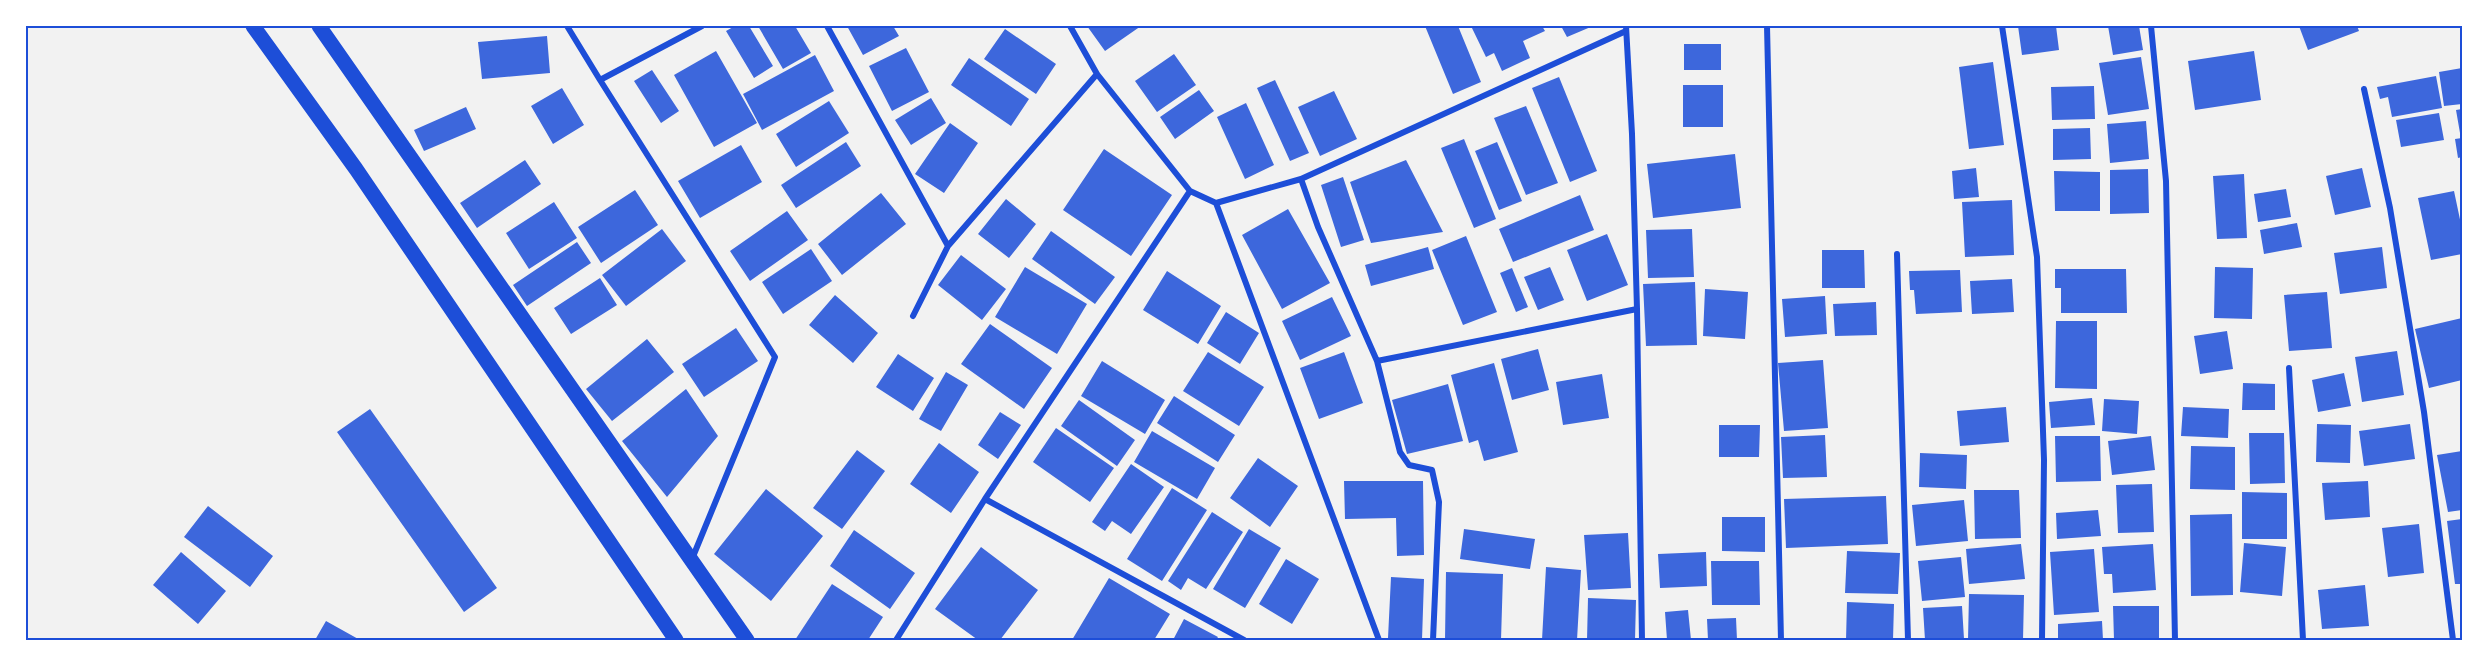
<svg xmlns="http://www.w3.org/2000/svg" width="2488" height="666" font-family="Arial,sans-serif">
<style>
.building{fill:#3d67dc}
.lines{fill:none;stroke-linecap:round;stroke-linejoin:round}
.minor{stroke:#1d4ed8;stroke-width:6}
.primary{stroke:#1d4ed8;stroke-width:15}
.neatline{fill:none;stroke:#1d4ed8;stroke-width:2}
</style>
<rect width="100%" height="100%" fill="#f2f2f2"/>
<path class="building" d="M735,26H749L773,66L754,78L726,31Z
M758,26H795L811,53L783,69Z
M847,26H893L899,36L863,55Z
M1087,26H1141L1105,51Z
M1425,26H1458L1481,82L1453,94Z
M1471,26H1542L1545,31L1523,41L1530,58L1502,71L1494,53L1486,57Z
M1561,26H1593L1567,37Z
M2018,26H2056L2059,50L2022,55Z
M2108,26H2139L2143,50L2113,55Z
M2299,26H2357L2359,31L2308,50Z
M1005,29L1056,64L1036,94L984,59Z
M547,36L550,73L482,79L478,42Z
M1684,44H1721V70H1684Z
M906,48L929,92L892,111L869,66Z
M716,51L757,123L714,147L674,75Z
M2254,51L2261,100L2195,110L2188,61Z
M1174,54L1196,85L1157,112L1135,81Z
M815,55L834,91L762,130L743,94Z
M2141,57L2149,109L2108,115L2099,63Z
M969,58L1029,99L1011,126L951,85Z
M1993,62L2004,145L1969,149L1959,67Z
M2462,68V104L2444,106L2439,72Z
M652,70L679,111L661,123L634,81Z
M2436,76L2442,108L2392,117L2388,97L2380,99L2377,87Z
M1559,77L1597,171L1570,182L1532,88Z
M1275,80L1309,153L1290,161L1257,88Z
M1683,85H1723V127H1683Z
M2094,86L2095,119L2052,120L2051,87Z
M562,88L584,125L553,144L531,106Z
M1199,90L1214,111L1175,139L1160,117Z
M1334,91L1357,139L1320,156L1298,107Z
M931,98L946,123L911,145L895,120Z
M829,101L849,133L796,167L776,134Z
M1246,103L1274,165L1245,179L1217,117Z
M1526,106L1558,183L1526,195L1494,118Z
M466,107L476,129L424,151L414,130Z
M2462,109V133H2460L2456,110Z
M2439,113L2444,140L2401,147L2396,120Z
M2146,121L2149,159L2110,163L2107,124Z
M950,123L978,143L944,193L915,174Z
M2090,128L2091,159L2053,160V129Z
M2462,138V157L2458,158L2455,139Z
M1464,139L1496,219L1474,228L1441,148Z
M846,142L861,166L796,208L781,185Z
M1497,142L1522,201L1499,210L1475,151Z
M741,145L762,182L700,218L678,181Z
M1104,149L1172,195L1131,256L1063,210Z
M1735,154L1741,208L1653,218L1647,164Z
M525,160L541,184L477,228L460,203Z
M1406,160L1443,232L1371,243L1350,182Z
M1976,168L1979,197L1954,199L1952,171Z
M2362,168L2371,207L2335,215L2326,176Z
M2148,169L2149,213L2110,214V170Z
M2054,171L2100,172V211H2055Z
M2244,174L2247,238L2217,239L2213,176Z
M1343,177L1364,240L1341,247L1321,185Z
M2286,189L2291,217L2258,222L2254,194Z
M635,190L658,225L601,263L578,227Z
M2454,191L2462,229V254L2431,260L2418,198Z
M881,193L906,224L842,275L818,244Z
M1580,195L1594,230L1513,262L1499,229Z
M1006,199L1036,224L1009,258L978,234Z
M2012,200L2014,255L1965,257L1962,202Z
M554,202L577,238L529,269L506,233Z
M1288,209L1330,283L1282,309L1242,235Z
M787,211L808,240L750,281L730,251Z
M2297,223L2302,247L2264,254L2260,230Z
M662,229L686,261L626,306L602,275Z
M1692,229L1694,277L1648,278L1646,230Z
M1051,231L1115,277L1095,304L1032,259Z
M1607,234L1628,285L1587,301L1567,250Z
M1466,236L1497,312L1463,325L1432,250Z
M577,242L591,263L527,306L513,285Z
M1428,247L1434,269L1371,286L1365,265Z
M2382,247L2387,288L2340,294L2334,253Z
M811,249L832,281L783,314L762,282Z
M1822,250H1864L1865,288H1822Z
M961,255L1006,289L982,320L938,285Z
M1025,267L1087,304L1057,354L995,317Z
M1550,267L1564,300L1538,310L1524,277Z
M2215,267L2253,268L2252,319L2214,318Z
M1512,268L1528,307L1516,312L1500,273Z
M2055,269H2126L2127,313H2061V288H2055Z
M1960,270L1962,312L1916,314L1914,290H1910L1909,271Z
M1167,271L1221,306L1198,344L1143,310Z
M600,278L617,305L571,334L554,308Z
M2012,279L2014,312L1972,314L1970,281Z
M1695,282L1697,345L1646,346L1643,284Z
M1705,289L1748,292L1745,339L1703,336Z
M2327,292L2332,348L2289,351L2284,295Z
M835,295L878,333L853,363L809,325Z
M1825,296L1827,334L1785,337L1782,299Z
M1332,297L1351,336L1300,360L1282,321Z
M1876,302L1877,335L1835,336L1833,304Z
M1226,312L1259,333L1240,364L1207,343Z
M2462,318V380L2429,388L2415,329Z
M2056,321H2097V389L2055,388Z
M990,324L1052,368L1024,409L961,364Z
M736,328L758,361L704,397L682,364Z
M2227,331L2233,369L2200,374L2194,336Z
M647,339L674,372L612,421L586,389Z
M1538,349L1549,390L1512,400L1501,359Z
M2397,351L2404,395L2362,402L2355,357Z
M1208,352L1264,387L1239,426L1183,391Z
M1344,352L1363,403L1319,419L1300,368Z
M898,354L934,378L913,411L876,387Z
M1823,360L1828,428L1784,431L1778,363Z
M1102,361L1165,400L1145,434L1081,396Z
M1494,363L1518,452L1484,461L1478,440L1469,443L1451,375Z
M946,372L968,385L941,431L919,419Z
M2344,373L2351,406L2318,412L2312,380Z
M1602,374L1609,418L1563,425L1556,382Z
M2243,383L2275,384V410H2242Z
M1448,384L1463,441L1407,454L1392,400Z
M686,389L718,436L667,497L622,441Z
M1174,396L1235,435L1218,462L1157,423Z
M2092,398L2095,425L2051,428L2049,402Z
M2104,399L2139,401L2137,434L2102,431Z
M1079,400L1135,440L1117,466L1061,426Z
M2006,407L2009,442L1960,446L1957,411Z
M2183,407L2229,409L2228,438L2181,436Z
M370,409L497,588L464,612L337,432Z
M1000,412L1021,425L998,459L978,445Z
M2317,424L2351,425L2350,463L2316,462Z
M2410,424L2415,459L2364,466L2359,431Z
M1719,425H1760L1759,457H1719Z
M1056,428L1114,468L1090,502L1033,462Z
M1152,431L1215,468L1197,499L1134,462Z
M2249,433H2284L2285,483L2250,484Z
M1825,435L1827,477L1783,478L1781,437Z
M2055,436H2100L2101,481L2056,482Z
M2151,436L2155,470L2112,475L2108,441Z
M939,443L979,472L951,513L910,484Z
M2191,446L2235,447V490L2190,489Z
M857,450L885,471L842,529L813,508Z
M2462,451V510L2448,512L2437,455Z
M1920,453L1967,455L1966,489L1919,487Z
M1258,458L1298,486L1270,527L1230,498Z
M1131,464L1164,487L1131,534L1112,521L1105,531L1092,522Z
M1344,481H1423L1424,555L1397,556L1396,518L1345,519Z
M2368,481L2370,517L2325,520L2322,483Z
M2152,484L2154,532L2118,533L2116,485Z
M1172,488L1207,510L1162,581L1127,559Z
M766,489L823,536L771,601L714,554Z
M1974,490H2019L2021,538L1975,539Z
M2242,492L2287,493V539H2242Z
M1886,496L1888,544L1786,548L1784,499Z
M1964,500L1968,541L1916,546L1912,505Z
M208,506L273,556L250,587L184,537Z
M2098,510L2101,536L2057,539L2056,513Z
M1212,512L1243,532L1206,589L1188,578L1181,590L1168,581Z
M2232,514L2233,595L2191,596L2190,515Z
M1722,517H1765V552L1722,551Z
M2462,519V584H2455L2447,521Z
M2419,524L2424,573L2388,577L2382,528Z
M1249,529L1281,548L1245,608L1213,589Z
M1464,529L1535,539L1530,569L1460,559Z
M854,530L915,573L890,609L830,566Z
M1628,533L1631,588L1588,590L1584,535Z
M2244,543L2286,547L2282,596L2240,592Z
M2021,544L2025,579L1969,584L1966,549Z
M2153,544L2156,590L2113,593L2112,574H2104L2102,547Z
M981,547L1038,590L1000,640H978L935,609Z
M2094,549L2099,612L2054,615L2050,552Z
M1847,551L1900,553L1898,594L1845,593Z
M181,552L226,591L198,624L153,585Z
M1706,552L1707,586L1660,588L1658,554Z
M1961,557L1965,597L1922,601L1918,561Z
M1286,559L1319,579L1292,624L1259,604Z
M1711,561H1759L1760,605H1712Z
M1546,567L1581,570L1577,640H1542Z
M1446,572L1503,574L1501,640H1445Z
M1391,577L1424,579L1422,640L1388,638Z
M1109,578L1170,614L1154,640H1072Z
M832,584L883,617L868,640H795Z
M2365,585L2369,626L2322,629L2318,590Z
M1969,594L2024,595L2023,640H1968Z
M1588,598L1636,600L1635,640H1587Z
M1847,602L1894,604L1893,640H1846Z
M1962,606L1964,639L1925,640L1923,608Z
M2113,606H2159V640H2114Z
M1688,610L1691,640H1667L1665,612Z
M1736,618L1737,640H1708L1707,619Z
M1184,619L1218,637L1216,640H1173Z
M326,621L360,640H315Z
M2102,621L2103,640H2058V624Z"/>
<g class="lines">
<path class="minor" d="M567,26L600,80
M827,26L948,246
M1626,26L1632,134L1637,309L1642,640
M1767,26L1781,640
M2002,26L2037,257L2044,460L2042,640
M2151,26L2166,181L2175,640
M2364,89L2390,208L2424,412L2453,640
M1301,179L1318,227L1377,361L1400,452L1409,465L1432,470L1439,502L1433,640
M1190,191L1216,203L1379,640
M1216,203L1301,179L1626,31
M1897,254L1908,640
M913,316L948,246L1097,74
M1377,361L1637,309
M2289,368L2303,640
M985,499L1244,640
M692,559L775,357L600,80L702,26
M896,640L985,499L1190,191L1097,74L1070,26"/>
<path class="primary" d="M253,26L356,169L676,640
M319,26L747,640"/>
</g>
<rect width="2488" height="666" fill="none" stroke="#ffffff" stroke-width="54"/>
<rect x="27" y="27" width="2434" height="612" class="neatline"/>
</svg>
